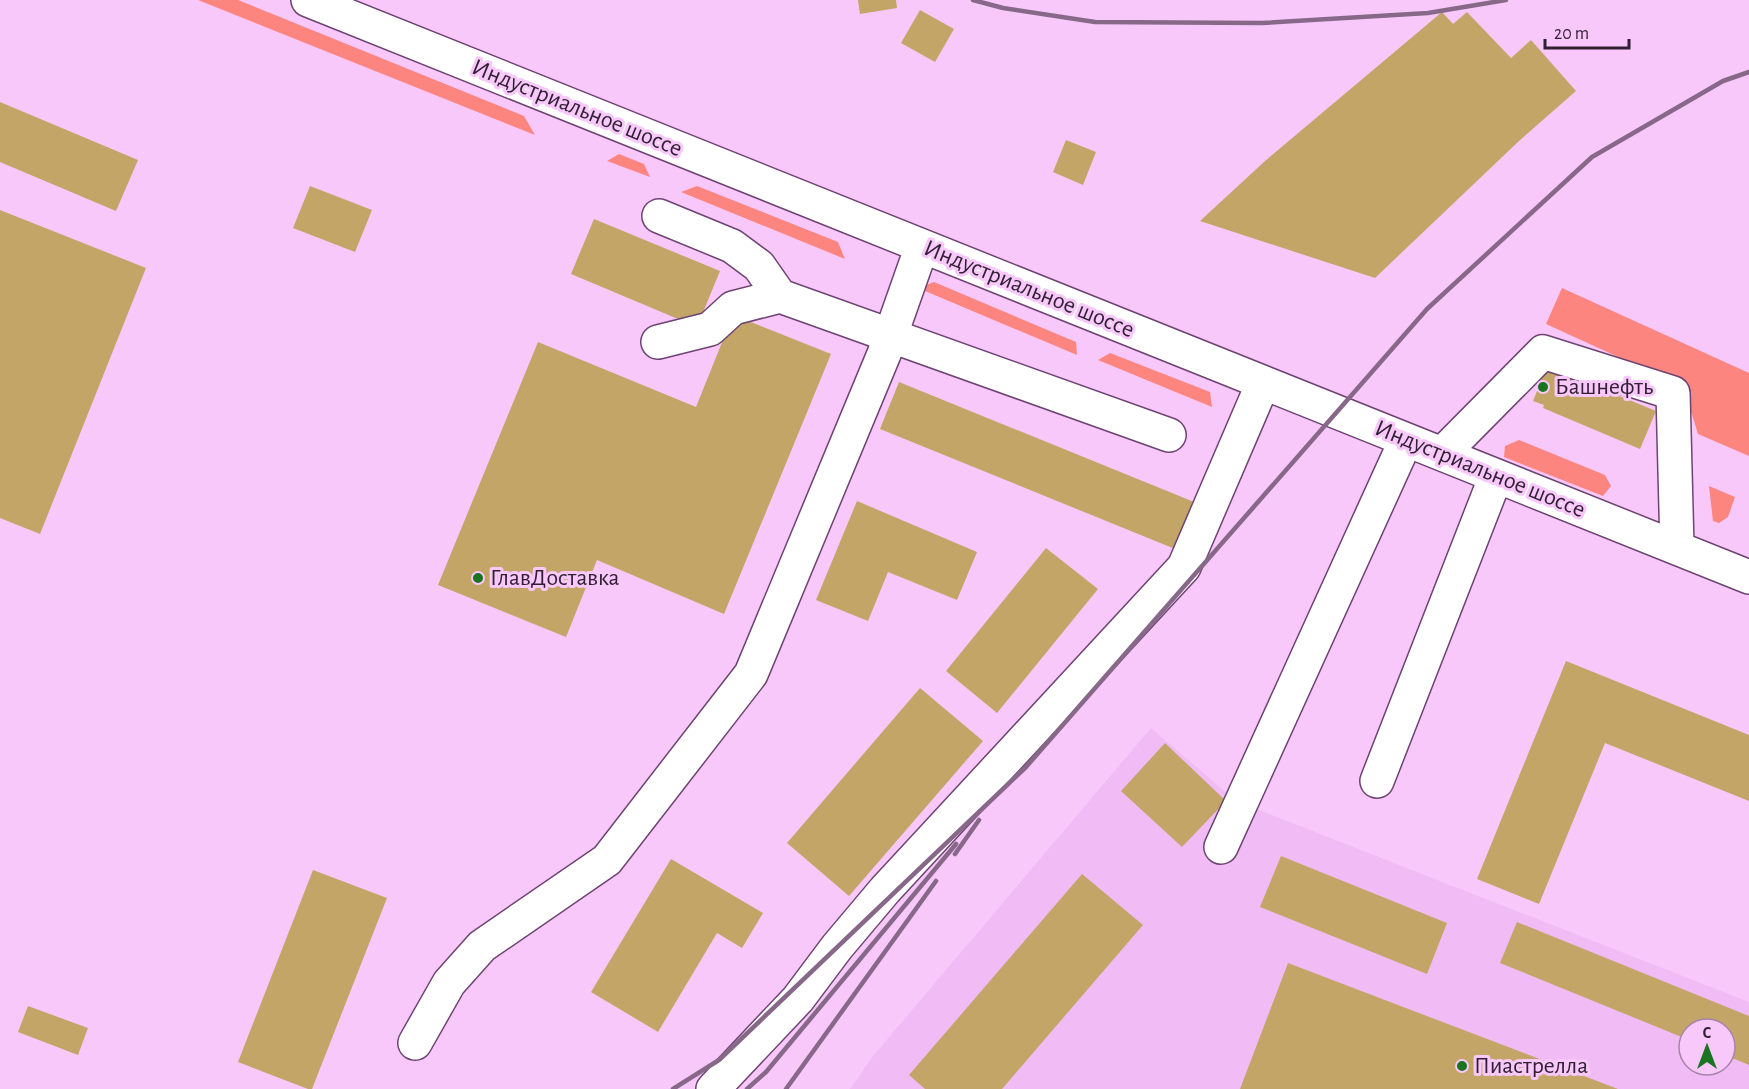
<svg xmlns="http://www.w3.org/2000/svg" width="1749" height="1089" font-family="'Alegreya Sans',sans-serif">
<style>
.built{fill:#f1bcf5;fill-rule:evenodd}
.green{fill:#fc8580}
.building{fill:#c3a568}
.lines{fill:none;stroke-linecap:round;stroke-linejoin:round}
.minor-casing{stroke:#6d4471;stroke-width:36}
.minor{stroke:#fff;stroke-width:33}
.rail{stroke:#876889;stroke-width:4.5}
.poi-dot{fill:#1a7422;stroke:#f8c8fb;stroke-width:2}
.labels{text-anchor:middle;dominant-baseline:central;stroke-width:6;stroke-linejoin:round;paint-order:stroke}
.street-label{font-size:24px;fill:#311f33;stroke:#f8c8fb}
.poi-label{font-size:24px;fill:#311f33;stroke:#f8c8fb;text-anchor:start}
</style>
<rect width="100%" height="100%" fill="#f8c8fb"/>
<path class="built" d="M1151,728L1236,801L1749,1002V1089H850L873,1056ZM1689,1029H1725V1065H1689Z"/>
<path class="green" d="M198,0H238L524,116L535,135Z
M619,154L644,164L650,177L607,161Z
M697,186L838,242L845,259L681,192Z
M934,282L1076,342L1077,355L918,288Z
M1562,288L1749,373V456L1698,434L1686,395L1675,383L1546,324Z
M1110,353L1210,392L1212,407L1098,360Z
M1519,440L1605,475L1611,486L1603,496L1504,457L1505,446Z
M1709,486L1735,497L1728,517L1719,523L1713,521Z"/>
<path class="building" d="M858,0H896L897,8L860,14Z
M920,10L954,29L935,62L901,43Z
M1442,12L1453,24L1467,12L1511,58L1531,40L1576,91L1519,141L1375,278L1200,221L1265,161Z
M0,102L138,160L116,211L0,162Z
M1066,140L1096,152L1083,185L1053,172Z
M310,186L372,210L355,252L293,228Z
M0,210L146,268L40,534L0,518Z
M594,219L720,271L697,327L571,274Z
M733,315L831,354L724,614L597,560L566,637L438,585L538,342L696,407Z
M1547,366L1656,411L1640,449L1543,408L1544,405L1533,401Z
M899,382L1199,504L1180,551L880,429Z
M857,501L977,552L957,600L888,572L868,621L816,600Z
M1046,548L1098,589L997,713L946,671Z
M1566,661L1749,735V801L1605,743L1539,904L1477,879Z
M920,688L983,741L849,896L787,843Z
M1165,743L1226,801L1182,847L1121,791Z
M1281,856L1447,923L1427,974L1260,907Z
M671,859L763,913L742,948L717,933L658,1032L591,992Z
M313,870L387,898L312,1089H308L238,1062Z
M1082,874L1143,925L1002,1089H925L909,1075Z
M1517,922L1749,1016V1065L1725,1055V1029H1689V1040L1500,963Z
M1288,963L1618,1089H1240Z
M28,1006L88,1028L78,1055L18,1032Z"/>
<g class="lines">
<g class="minor-casing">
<path id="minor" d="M308,0L1749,577
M659,216L732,246L759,266L780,296L1169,435
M658,342L710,329L733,308L780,296
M1442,454L1543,352L1673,393L1677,548
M1377,781L1496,476
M1221,847L1406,440
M415,1043L449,983L482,946L607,860L751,674L884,354L922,246
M713,1089L798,999L837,947L885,890L1184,567L1263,383"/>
</g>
<use href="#minor" class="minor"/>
<path class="rail" d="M973,0L1003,8L1095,22L1262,23L1428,13L1506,0
M955,854L979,820
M673,1089L719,1060L1026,767L1427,309L1592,157L1723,81L1749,72
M747,1089L766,1072L956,844
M786,1089L936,881"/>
</g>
<g class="poi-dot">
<circle cx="1543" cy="387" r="6"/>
<circle cx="478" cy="578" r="6"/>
<circle cx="1462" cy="1066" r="6"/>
</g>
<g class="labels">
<g class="street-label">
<text transform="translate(577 108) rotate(22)">Индустриальное шоссе</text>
<text transform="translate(1029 289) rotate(22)">Индустриальное шоссе</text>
<text transform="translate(1480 469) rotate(22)">Индустриальное шоссе</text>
</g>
<g class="poi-label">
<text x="1555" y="387">Башнефть</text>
<text x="490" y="578">ГлавДоставка</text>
<text x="1474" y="1066">Пиастрелла</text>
</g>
</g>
<g transform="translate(1707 1047)"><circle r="28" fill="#f8c8fb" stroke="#a884ab" stroke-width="1.5"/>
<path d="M0-4.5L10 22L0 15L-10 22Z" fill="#1a7422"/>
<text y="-9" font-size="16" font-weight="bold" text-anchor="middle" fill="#311f33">С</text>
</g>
<path d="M1545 39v9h84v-9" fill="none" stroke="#311f33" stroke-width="3"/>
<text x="1554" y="39" font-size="18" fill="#311f33" stroke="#f8c8fb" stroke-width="4.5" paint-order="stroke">20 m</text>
</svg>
